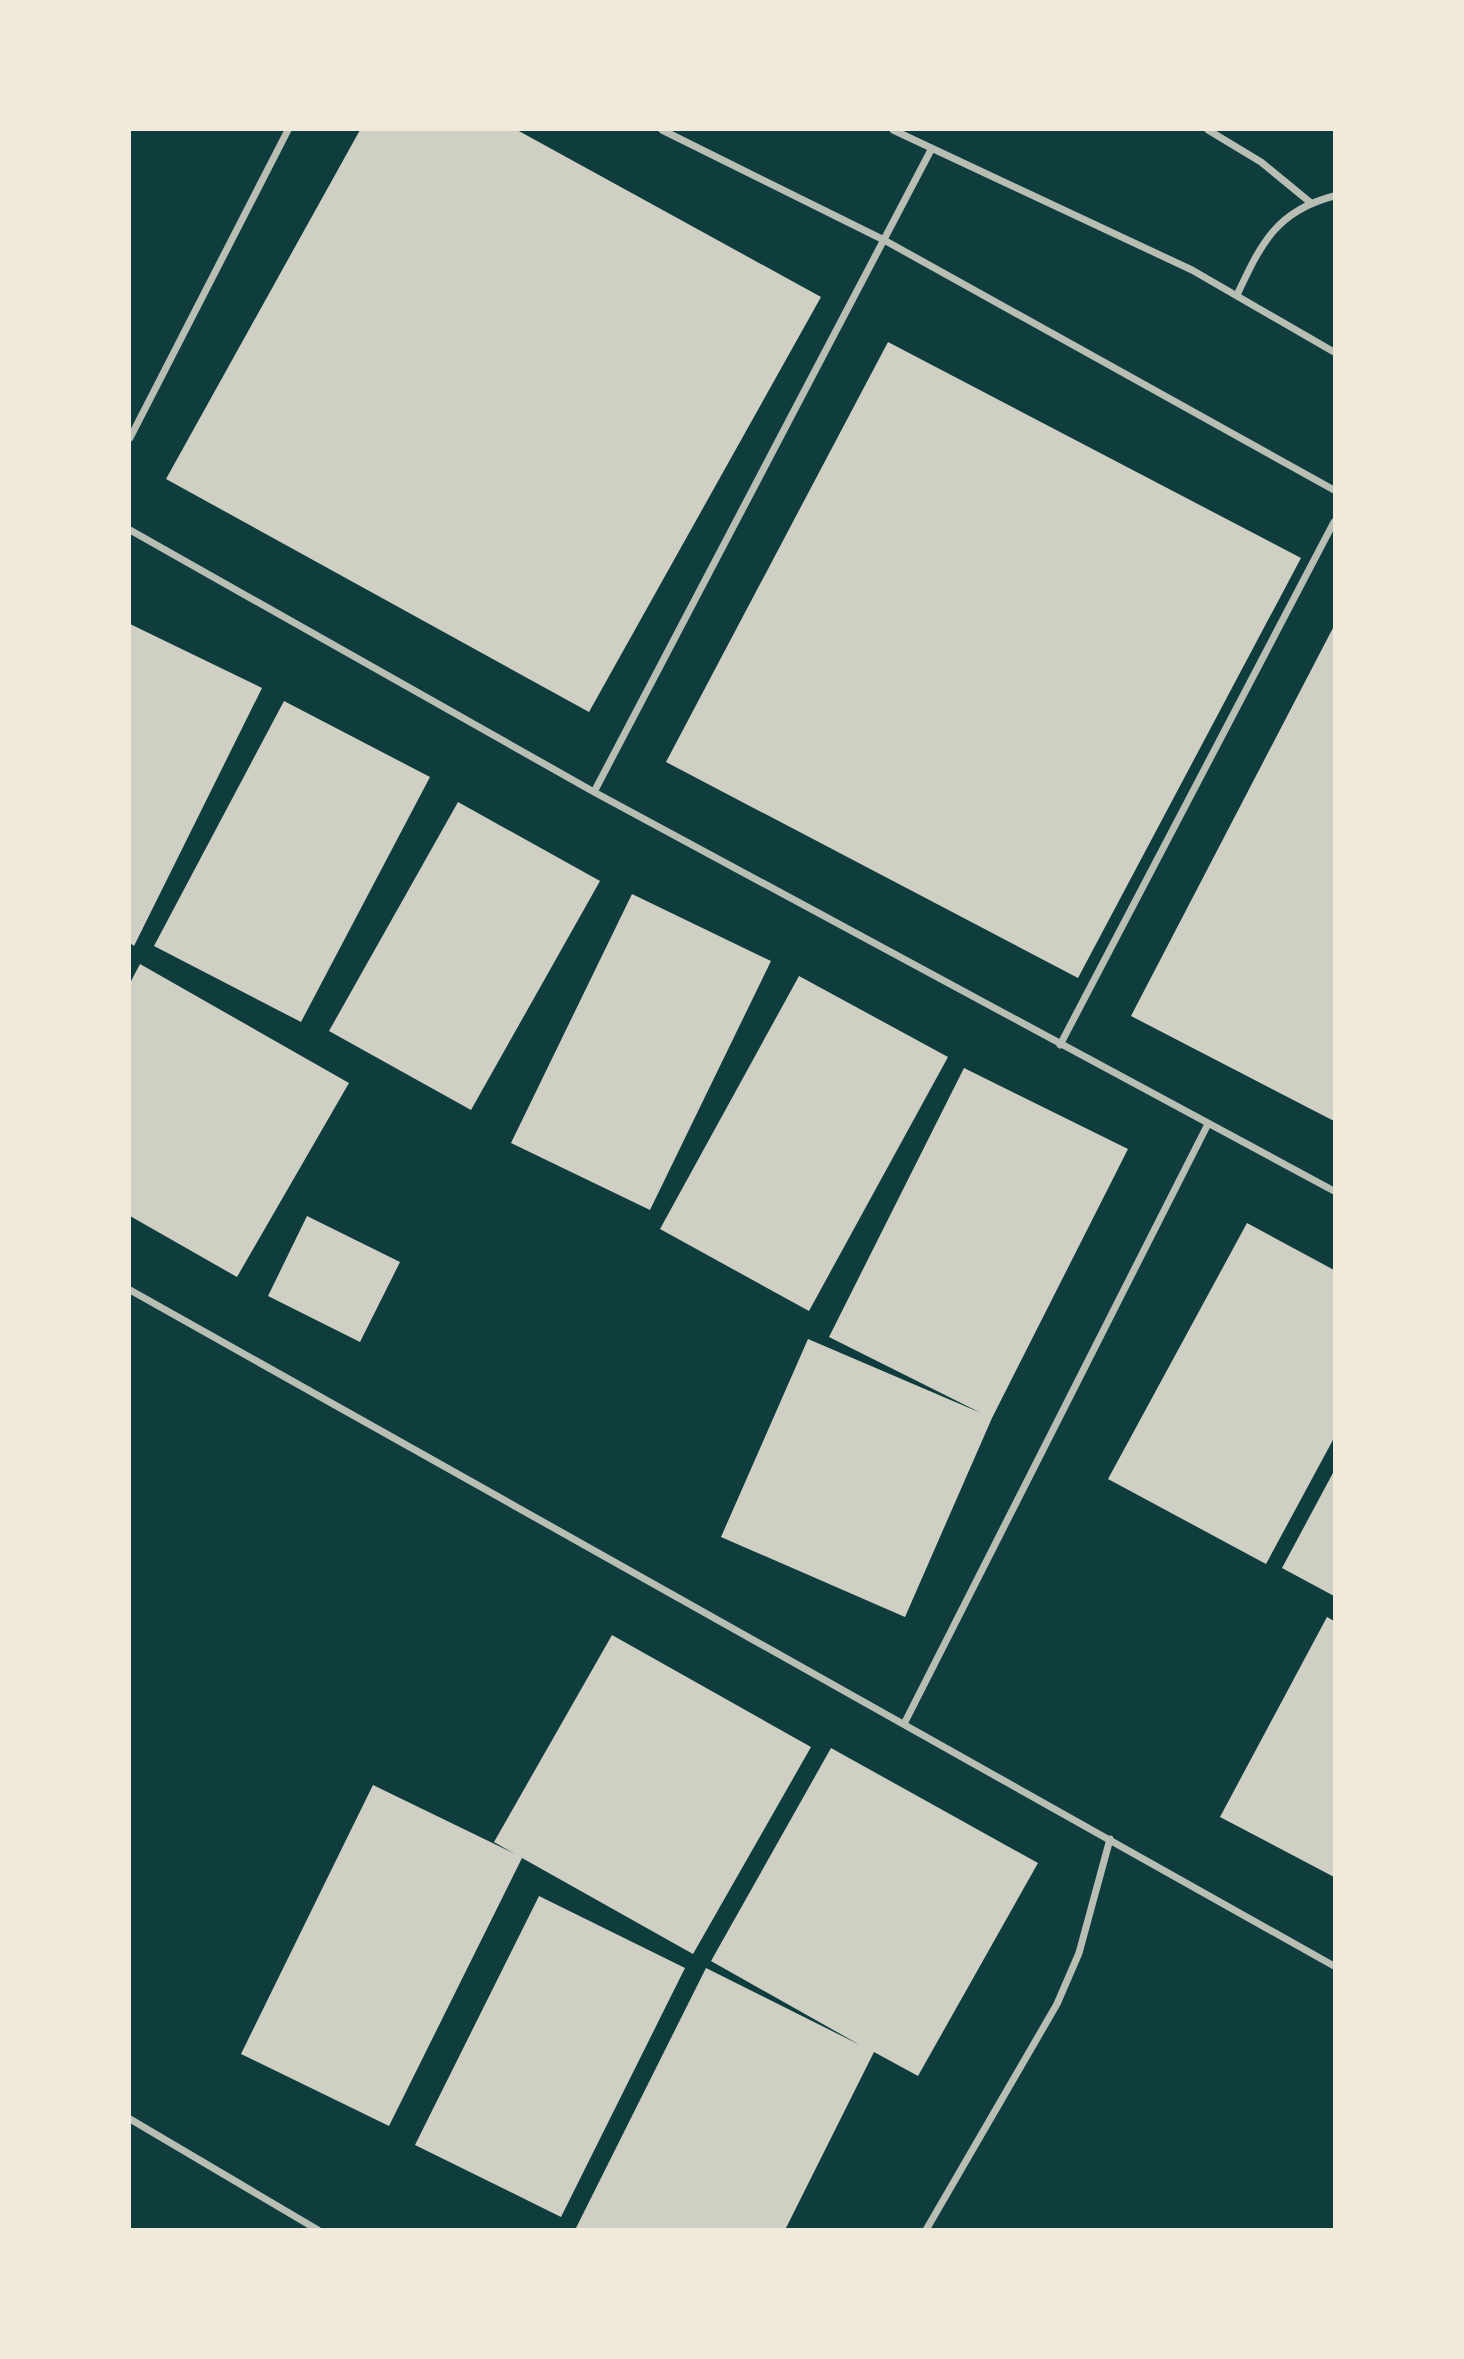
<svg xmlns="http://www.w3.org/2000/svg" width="1464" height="2359" font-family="'Space Grotesk',sans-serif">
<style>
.building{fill:#cfcfc3}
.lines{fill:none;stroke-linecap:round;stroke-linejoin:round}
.minor{stroke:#b8beb3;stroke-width:7}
</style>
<rect width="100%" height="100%" fill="#0f3d3e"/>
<path class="building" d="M360,130H517L821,297L589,712L166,479Z
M888,342L1301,558L1078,978L666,762Z
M130,624L262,688L134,946L130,943Z
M1334,626V1121L1131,1016Z
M284,701L430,777L301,1022L154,946Z
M458,802L600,881L471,1110L329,1031Z
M632,894L771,961L650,1210L511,1143Z
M140,964L349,1083L237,1277L130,1216V983Z
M799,976L948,1057L809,1311L660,1229Z
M964,1068L1128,1149L992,1418L905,1617L721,1537L808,1339L981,1413L829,1337Z
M307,1216L400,1262L360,1342L268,1296Z
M1247,1223L1334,1270V1438L1266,1564L1108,1479Z
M1334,1471V1596L1282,1568Z
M1327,1617L1334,1621V1877L1220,1817Z
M612,1635L811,1747L693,1954L522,1858L389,2126L241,2054L373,1785L515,1854L494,1842Z
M831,1748L1038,1863L918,2076L874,2052L785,2230H575L706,1968L860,2045L711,1961Z
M539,1896L685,1968L561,2217L415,2145Z"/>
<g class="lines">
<path class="minor" d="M662,130L884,240L1334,490
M893,130L1192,270L1334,352
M1208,130L1261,162L1311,203
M1237,295C1261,244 1276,211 1334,196
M130,438L288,130
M130,530L594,792L1334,1191
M594,792L932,148
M1060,1045L1334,522
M130,1290L1334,1966
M905,1722L1208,1124
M130,2119L318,2230
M926,2230L1057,2004L1079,1953L1110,1839"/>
</g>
<rect width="1464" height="2359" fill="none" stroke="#f1e9da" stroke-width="262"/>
</svg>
